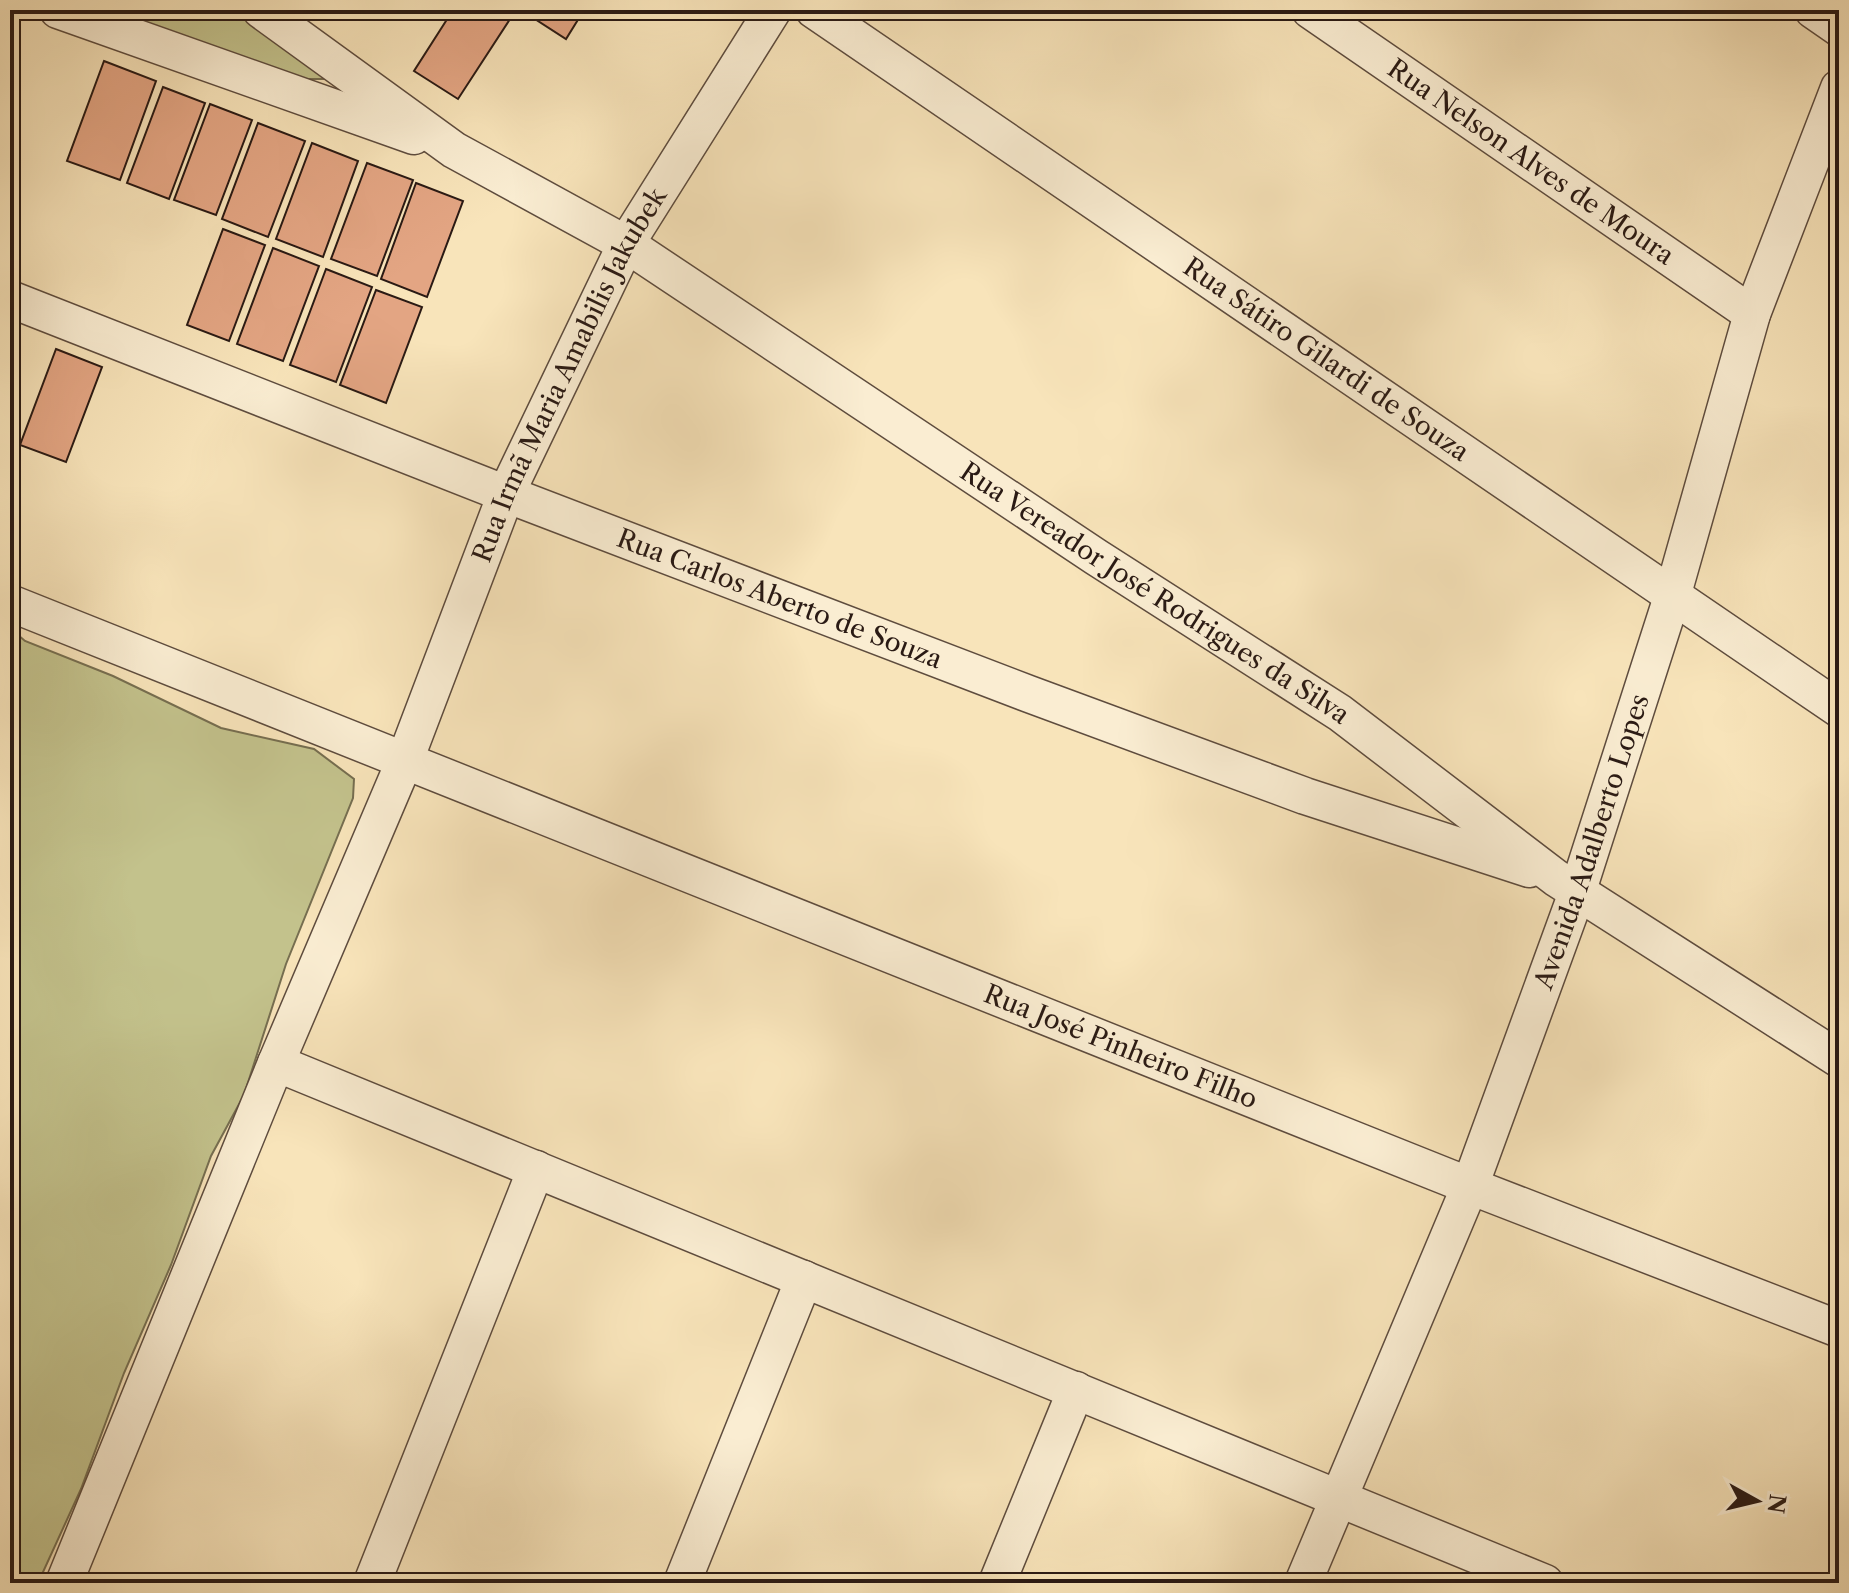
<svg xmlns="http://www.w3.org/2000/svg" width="1849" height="1593" font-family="'Libre Caslon Text',serif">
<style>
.green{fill:#c3c28c;stroke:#766e50;stroke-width:2}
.building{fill:#e3a583;stroke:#2a1a14;stroke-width:2}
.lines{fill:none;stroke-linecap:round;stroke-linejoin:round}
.street-casing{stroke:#5e4c3e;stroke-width:39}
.street{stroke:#faedd2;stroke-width:36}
.labels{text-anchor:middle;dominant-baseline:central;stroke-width:7;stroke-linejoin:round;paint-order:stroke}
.street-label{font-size:26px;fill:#2a1a14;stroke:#faedd2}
</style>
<rect width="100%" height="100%" fill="#f8e4ba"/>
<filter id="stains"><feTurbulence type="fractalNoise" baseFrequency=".0025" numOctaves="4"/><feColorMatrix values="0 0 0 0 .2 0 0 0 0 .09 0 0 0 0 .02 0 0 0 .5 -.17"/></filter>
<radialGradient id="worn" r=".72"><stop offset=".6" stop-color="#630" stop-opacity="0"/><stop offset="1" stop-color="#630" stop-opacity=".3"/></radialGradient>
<path class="green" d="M104,10H249L343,79H284Z
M10,628L25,641L113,676L221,728L314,749L354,779L353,798L286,964L244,1095L211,1156L171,1265L124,1373L81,1489L38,1583H10Z"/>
<path class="building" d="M453,10H510L514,13L458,99L414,71Z
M521,10H584L566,39Z
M104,61L156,81L120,180L67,161Z
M163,87L205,103L169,199L127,183Z
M210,104L252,120L216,215L174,200Z
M258,123L305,141L268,237L222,219Z
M312,143L358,161L323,257L276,239Z
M367,163L413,180L377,276L331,259Z
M416,183L463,201L427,297L381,279Z
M223,229L265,245L229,341L187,325Z
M273,248L319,266L283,361L237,344Z
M326,269L372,287L336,382L290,365Z
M376,290L422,307L386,403L340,385Z
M56,349L102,367L66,462L20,445Z"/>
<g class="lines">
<g class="street-casing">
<g id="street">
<path d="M58,10L414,136"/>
<path id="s1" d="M261,10L454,150L626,244L1096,557L1340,713L1556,878L1839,1059"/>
<path id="s2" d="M814,10L1839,709"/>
<path id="s3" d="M1310,10L1752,314"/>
<path d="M1813,10L1839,28"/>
<path id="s4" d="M10,299L506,494L1029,694L1305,796L1529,869"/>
<path id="s5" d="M10,603L1470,1186L1839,1329"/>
<path d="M276,1063L1545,1583"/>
<path id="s6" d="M64,1583L276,1063L405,760L506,494L626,244L773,10"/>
<path d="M372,1583L536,1169"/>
<path d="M682,1583L804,1279"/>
<path d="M997,1583L1076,1390"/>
<path id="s7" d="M1303,1583L1470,1186L1578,890L1672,597L1752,314L1839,88"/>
</g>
</g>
<use href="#street" class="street"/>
</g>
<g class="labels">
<g class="street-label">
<text stroke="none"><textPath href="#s3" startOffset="268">Rua Nelson Alves de Moura</textPath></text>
<text stroke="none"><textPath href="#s2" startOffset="620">Rua Sátiro Gilardi de Souza</textPath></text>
<text stroke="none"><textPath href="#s6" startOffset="1310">Rua Irmã Maria Amabilis Jakubek</textPath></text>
<text stroke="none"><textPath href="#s1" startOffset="1068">Rua Vereador José Rodrigues da Silva</textPath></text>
<text stroke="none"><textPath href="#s4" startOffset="826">Rua Carlos Aberto de Souza</textPath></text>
<text stroke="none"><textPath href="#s7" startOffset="796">Avenida Adalberto Lopes</textPath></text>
<text stroke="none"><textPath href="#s5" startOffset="1196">Rua José Pinheiro Filho</textPath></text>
</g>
</g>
<rect width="1849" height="1593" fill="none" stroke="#f8e4ba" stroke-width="40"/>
<rect x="12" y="12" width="1825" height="1569" fill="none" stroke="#2a1a14" stroke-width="4"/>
<rect x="20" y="20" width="1809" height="1553" fill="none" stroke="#2a1a14" stroke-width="2"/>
<g transform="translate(1757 1501) rotate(98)" stroke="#faedd2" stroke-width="6" paint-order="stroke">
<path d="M0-6L14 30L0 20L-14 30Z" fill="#2a1a14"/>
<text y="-12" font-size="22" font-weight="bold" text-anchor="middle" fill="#2a1a14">N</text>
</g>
<rect width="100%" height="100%" filter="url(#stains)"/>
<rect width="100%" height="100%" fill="url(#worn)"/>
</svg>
